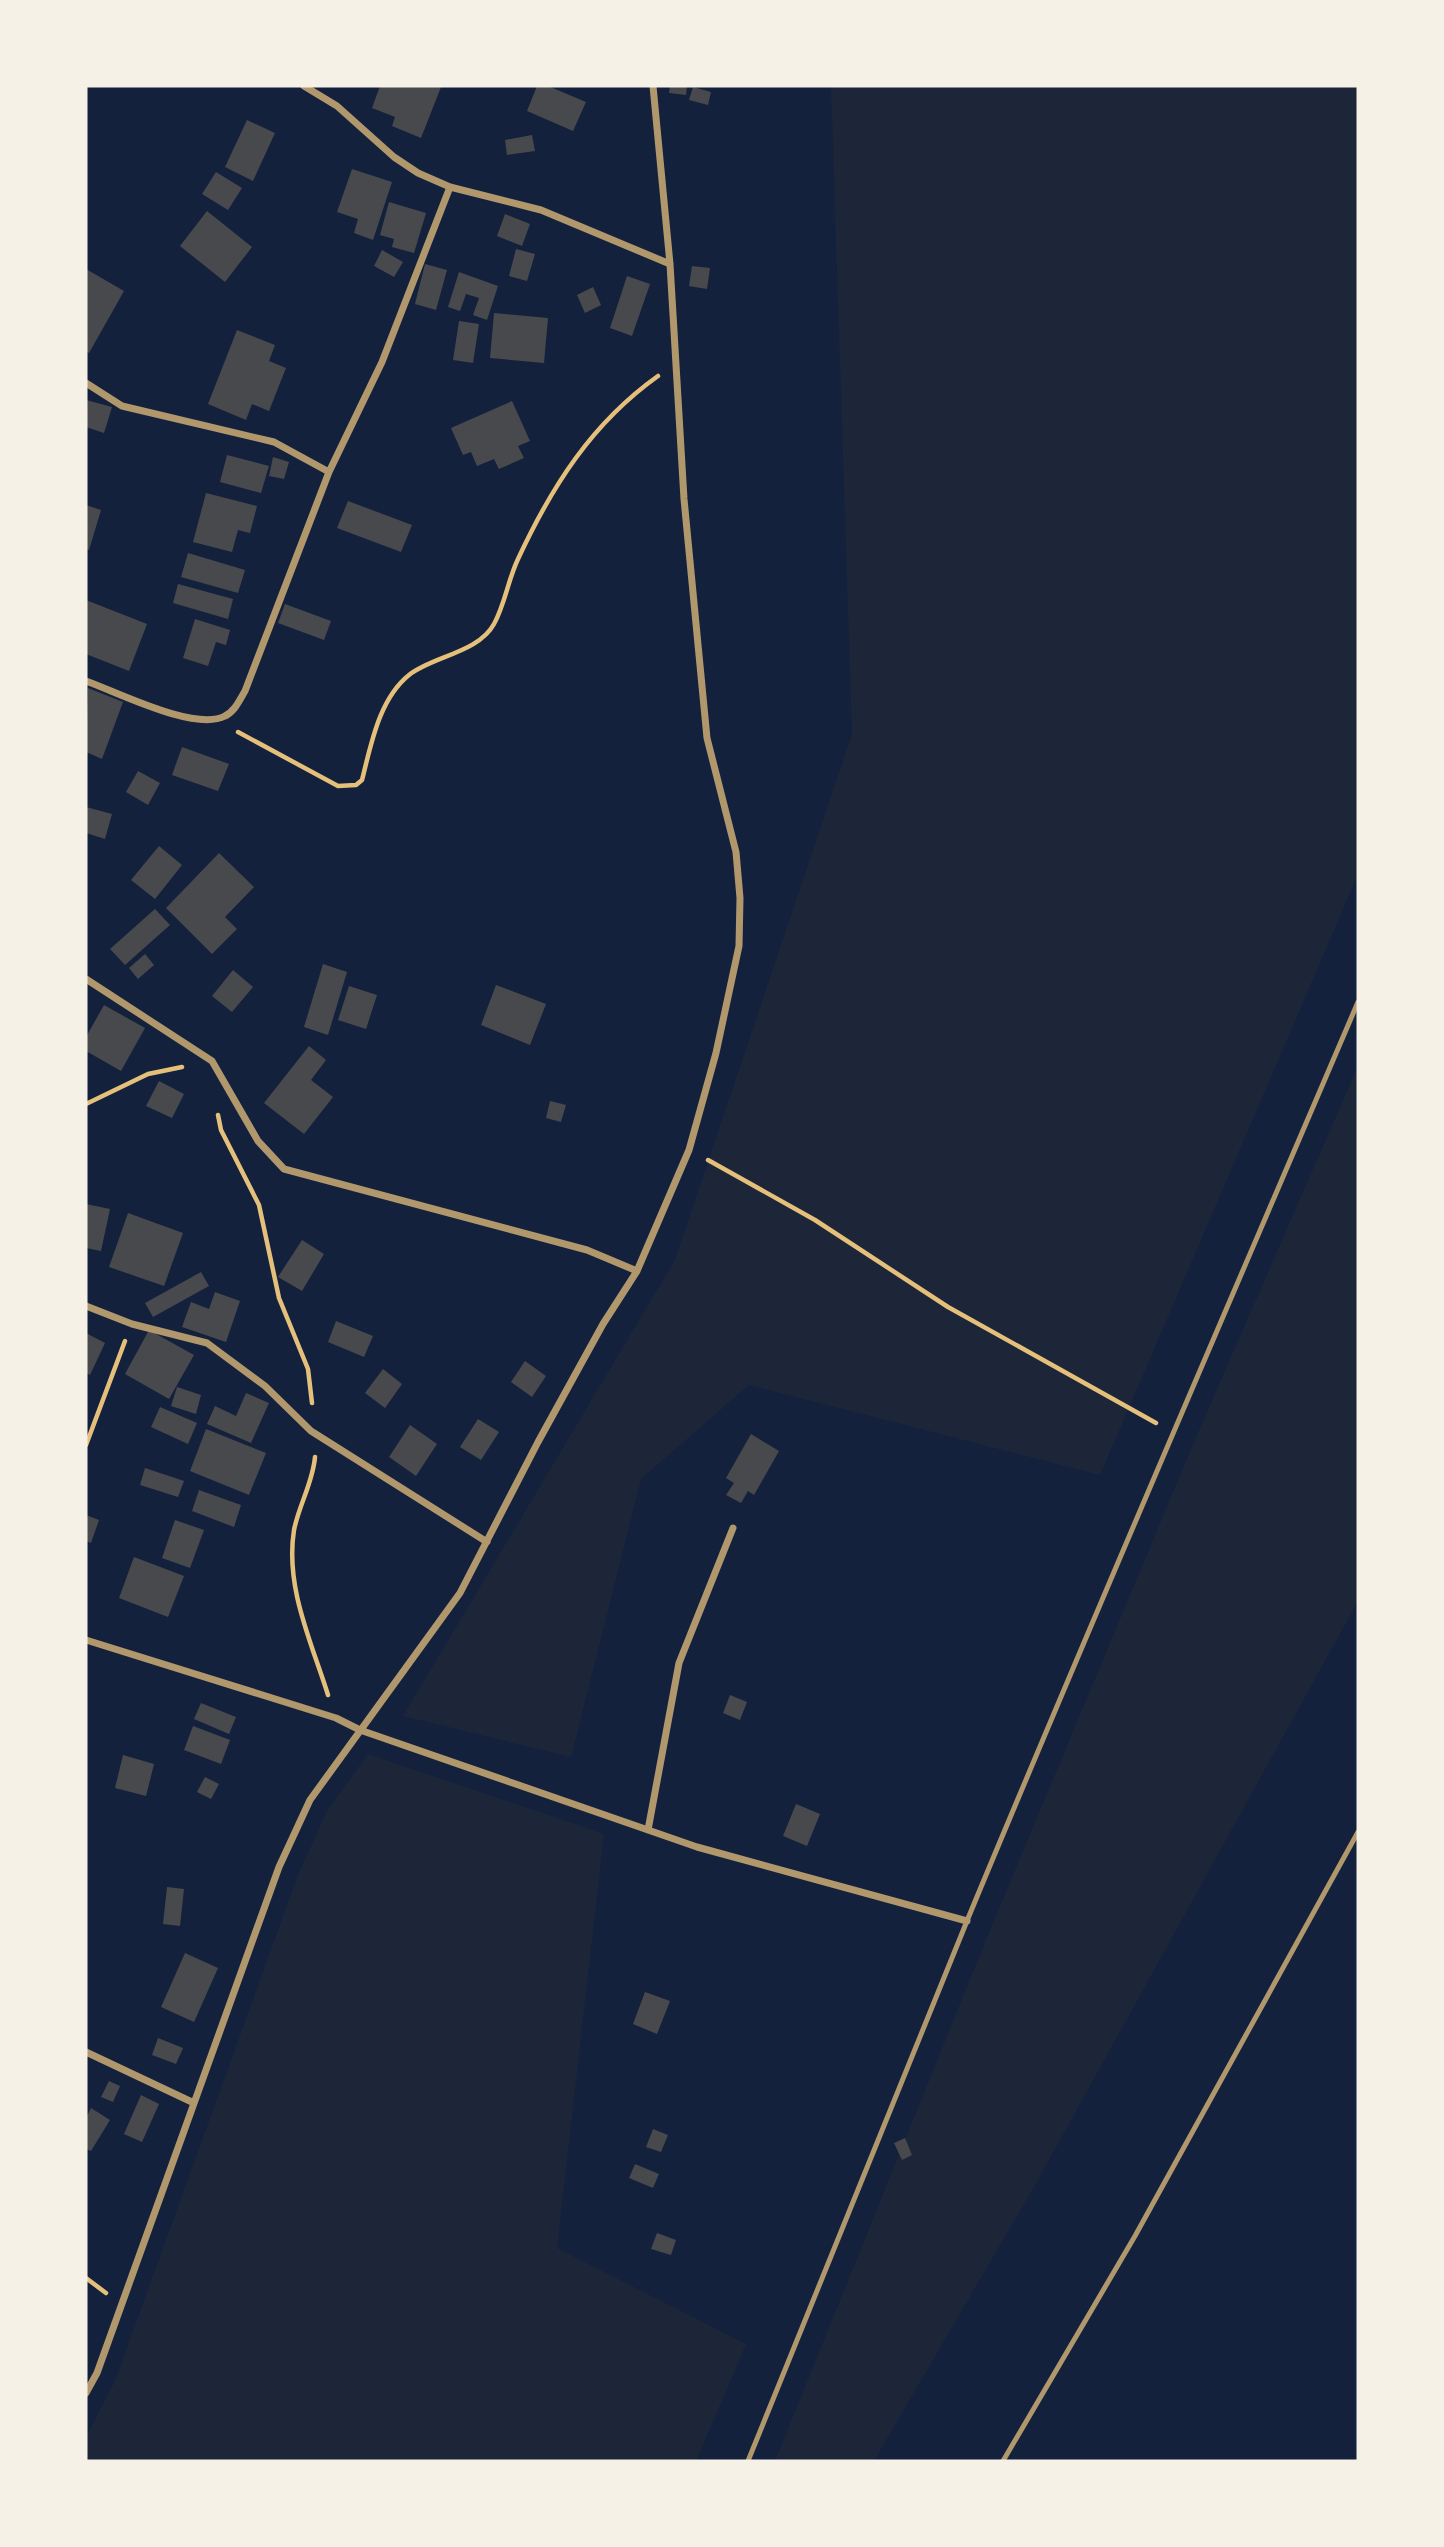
<svg xmlns="http://www.w3.org/2000/svg" width="1444" height="2547" font-family="'Alegreya Sans',sans-serif">
<style>
.green{fill:#1d2539}
.building{fill:#48494c}
.lines{fill:none;stroke-linecap:round;stroke-linejoin:round}
.path{stroke:#e5c07b;stroke-width:4.5}
.service{stroke:#b1986c;stroke-width:5}
.minor{stroke:#b1986c;stroke-width:7}
</style>
<rect width="100%" height="100%" fill="#14213d"/>
<path class="green" d="M831,86H1358V874L1100,1475L749,1385L641,1479L571,1757L403,1716L675,1260L852,734Z
M1358,1066V1601L1038,2180L874,2461H775L990,1930L1194,1442Z
M368,1754L604,1834L557,2248L746,2344L696,2461H86V2437L115,2381L298,1875L327,1811Z"/>
<path class="building" d="M380,86L441,87L421,138L392,126L395,117L372,108Z
M537,86H548L586,102L573,131L527,111Z
M670,86H687L686,95L669,93Z
M693,87L711,92L708,105L689,100Z
M247,120L275,133L253,181L225,167Z
M532,135L535,151L507,155L505,140Z
M352,169L392,182L373,240L354,233L358,219L337,212Z
M216,172L242,188L228,210L202,194Z
M389,202L426,213L414,253L392,247L394,239L380,235Z
M207,211L252,247L225,282L180,246Z
M505,214L530,224L522,246L497,236Z
M516,249L535,254L527,281L509,276Z
M382,250L403,262L394,277L374,266Z
M425,264L447,270L436,310L415,304Z
M692,266L710,268L707,289L689,286Z
M86,269L124,291L89,353L86,352Z
M459,272L498,286L487,320L473,315L479,298L466,294L460,311L448,307Z
M627,276L650,284L632,336L610,328Z
M593,287L601,305L585,313L577,295Z
M494,313L548,318L544,363L490,358Z
M459,321L479,324L473,363L453,360Z
M237,330L275,345L269,361L286,368L269,411L252,404L246,420L208,404Z
M86,400L112,407L104,433L86,427Z
M512,401L530,441L518,446L524,458L499,469L494,459L477,466L471,452L463,455L451,428Z
M227,455L269,466L261,493L220,482Z
M273,457L289,462L284,479L269,476Z
M206,493L257,506L250,533L238,530L232,552L193,542Z
M348,501L412,525L401,552L337,528Z
M86,505L101,510L89,550L86,549Z
M188,553L245,570L238,593L181,577Z
M178,584L233,599L228,619L173,603Z
M86,600L147,624L129,671L86,654Z
M285,604L331,621L324,640L278,623Z
M195,619L230,630L226,645L216,642L208,666L183,658Z
M88,688L123,702L102,759L86,752Z
M182,747L229,764L218,791L172,775Z
M138,771L160,783L148,805L126,792Z
M86,807L112,814L105,839L86,833Z
M159,846L182,865L155,899L131,880Z
M219,853L254,887L225,917L237,929L212,954L166,908Z
M155,909L170,925L125,965L110,949Z
M145,954L154,965L138,979L129,968Z
M323,964L347,972L328,1035L304,1027Z
M233,970L253,987L232,1012L212,996Z
M496,985L546,1004L530,1045L481,1025Z
M349,986L377,995L366,1029L338,1020Z
M104,1005L145,1028L121,1071L86,1051V1037Z
M309,1046L326,1060L311,1080L333,1097L304,1134L264,1103Z
M159,1081L184,1094L172,1118L146,1106Z
M550,1101L566,1105L561,1122L546,1118Z
M86,1204L110,1209L101,1251L86,1248Z
M128,1213L183,1233L164,1286L109,1267Z
M302,1240L324,1254L302,1291L278,1277Z
M201,1272L209,1286L153,1317L145,1303Z
M215,1292L240,1301L226,1342L182,1327L191,1302L209,1309Z
M336,1321L373,1336L364,1357L328,1342Z
M149,1330L194,1355L169,1399L125,1374Z
M86,1333L105,1343L90,1375L86,1373Z
M525,1361L546,1376L532,1397L511,1382Z
M383,1369L402,1384L385,1408L365,1393Z
M177,1387L201,1395L196,1414L171,1406Z
M246,1393L269,1403L251,1443L207,1424L215,1406L236,1416Z
M160,1407L197,1423L188,1444L151,1427Z
M478,1419L499,1432L481,1460L460,1447Z
M410,1425L437,1444L416,1476L389,1457Z
M206,1429L266,1453L249,1495L190,1471Z
M751,1434L779,1451L754,1495L748,1491L741,1503L726,1495L734,1483L726,1478Z
M145,1468L184,1481L178,1497L140,1485Z
M199,1490L241,1505L234,1527L192,1511Z
M86,1515L99,1520L91,1543L86,1541Z
M175,1520L204,1530L190,1568L162,1558Z
M134,1557L184,1576L168,1617L119,1598Z
M730,1695L747,1702L740,1720L723,1713Z
M201,1703L236,1717L229,1734L194,1719Z
M193,1726L230,1740L221,1764L184,1750Z
M123,1755L154,1764L146,1796L115,1788Z
M205,1777L219,1784L211,1799L197,1792Z
M796,1804L820,1814L807,1846L783,1836Z
M167,1887L184,1889L180,1926L163,1924Z
M185,1953L218,1968L194,2022L161,2007Z
M645,1992L670,2001L657,2034L633,2024Z
M158,2038L183,2048L176,2064L152,2055Z
M109,2081L120,2086L113,2102L101,2097Z
M141,2095L159,2104L142,2142L124,2134Z
M91,2108L110,2120L91,2151L86,2149V2118Z
M653,2129L668,2135L661,2152L646,2147Z
M905,2138L912,2155L902,2160L894,2143Z
M635,2164L659,2174L653,2188L629,2178Z
M657,2233L676,2240L671,2255L651,2249Z"/>
<g class="lines">
<path class="path" d="M238,732L338,786L356,785L362,780C371,745 379,699 409,675C433,656 478,653 494,624C505,604 508,580 518,559C552,486 592,423 658,376
M86,1104L148,1074L182,1067
M218,1115L221,1130L259,1205L279,1298L308,1369L312,1403
M708,1160L815,1220L948,1307L1156,1423
M86,1445L125,1341
M315,1457C313,1482 299,1505 294,1530C285,1587 311,1641 328,1695
M86,2278L106,2293"/>
<path class="service" d="M748,2461C823,2280 894,2097 969,1916C1096,1610 1228,1306 1358,1002
M1003,2461L1135,2236L1358,1832"/>
<path class="minor" d="M304,86L337,106L394,157L418,173L450,187L541,210L670,264
M86,383L122,406L274,442L329,472
M86,681C117,692 195,732 225,716C235,711 239,701 245,691L329,472L382,362L450,187
M86,979L212,1061L258,1141L284,1169L587,1250L637,1271
M86,1306L132,1324L207,1343L265,1386L311,1431L487,1542
M86,1640L336,1718L360,1730L697,1847L967,1921
M648,1830L679,1663L733,1528
M86,2052L194,2103
M86,2393L97,2373L279,1867L310,1800L460,1593L538,1442L603,1324L637,1271L689,1150L716,1053L739,946L740,898L736,852L707,738L684,499L670,264L653,86"/>
</g>
<rect width="1444" height="2547" fill="none" stroke="#f6f1e7" stroke-width="175"/>
</svg>
